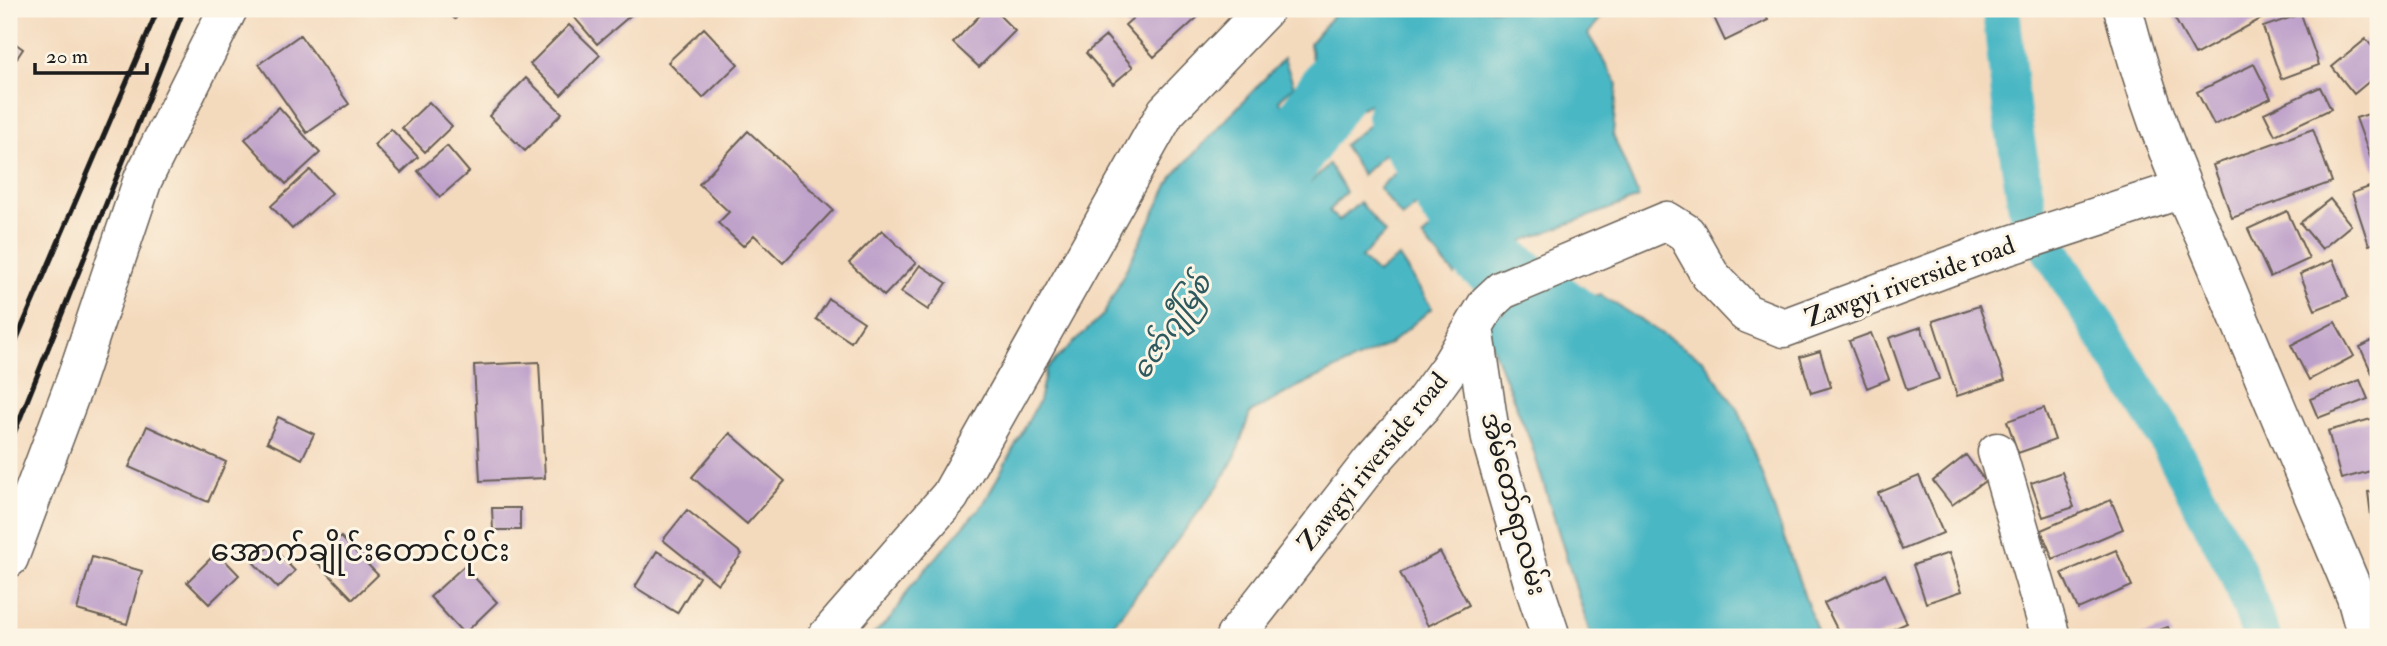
<svg xmlns="http://www.w3.org/2000/svg" width="2387" height="646" font-family="'IM FELL Double Pica','Noto Sans Myanmar',serif">
<style>
.water{fill:#49b7c4;stroke:#326a70;stroke-width:2}
.lines{fill:none;stroke-linecap:round;stroke-linejoin:round}
.canal{stroke:#49b7c4;stroke-width:38}
.river{stroke:#49b7c4;stroke-width:68}
.building{fill:#bfa2ca}
.minor-casing{stroke:#685e54;stroke-width:41}
.tertiary-casing{stroke:#685e54;stroke-width:41}
.minor{stroke:#fff;stroke-width:38}
.tertiary{stroke:#fff;stroke-width:38}
.rail{stroke:#1c1c1c;stroke-width:5}
.labels{text-anchor:middle;dominant-baseline:central;stroke-width:6;stroke-linejoin:round;paint-order:stroke}
.street-label{font-size:26px;fill:#1c1c1c;stroke:#fcf5e5}
.water-label{font-size:28px;font-style:italic;fill:#2e5a5f;stroke:#fcf5e5}
.quarter-label{font-size:30px;fill:#1c1c1c;stroke:#fcf5e5}
</style>
<rect width="100%" height="100%" fill="#fcf5e5"/>
<filter id="ink" filterUnits="userSpaceOnUse"><feTurbulence type="fractalNoise" baseFrequency=".0143" numOctaves="2"/><feDisplacementMap in="SourceGraphic" scale="14" xChannelSelector="R" yChannelSelector="G"/><feConvolveMatrix kernelMatrix="1 2 1 2 8 2 1 2 1" color-interpolation-filters="sRGB"/></filter>
<filter id="wash" filterUnits="userSpaceOnUse"><feTurbulence type="fractalNoise" baseFrequency=".00686" numOctaves="4" result="noise"/><feDisplacementMap in="SourceGraphic" scale="28" xChannelSelector="R" yChannelSelector="G"/><feGaussianBlur stdDeviation="1.57" result="paint"/><feColorMatrix in="noise" values="0 0 0 0 0 0 0 0 0 0 0 0 0 0 0 0 0 1.4 0 .05"/><feComposite in="paint" operator="in"/></filter>
<g filter="url(#wash)">
<rect width="100%" height="100%" fill="#f4dabd"/>
<path class="water" d="M1338,9H1608L1588,34L1617,83L1613,135L1639,198L1484,255L1464,265L1455,275L1422,237L1458,205L1440,186L1402,217L1379,188L1414,155L1400,139L1362,175L1344,145L1383,114L1376,100L1330,125L1321,97L1361,71L1352,48L1314,78L1310,43Z
M1284,58L1294,86L1279,100L1291,118L1301,110L1312,141L1296,153L1310,183L1329,164L1346,192L1329,211L1339,221L1360,202L1385,233L1361,258L1377,273L1399,257L1432,308L1390,344L1297,387L1250,413L1236,455L1219,485L1104,637H870L890,619L911,586L984,503L1039,401L1046,369L1104,314L1172,177Z
M1601,295L1703,360L1740,413L1819,637H1591L1530,440L1480,317Z"/>
<g class="lines">
<path class="canal" d="M2001,9L2012,115L2028,214L2159,424L2237,571L2262,637"/>
<path class="river" d="M1401,115L1484,255L1625,360
M1254,206L1361,47L1395,9"/>
</g>
<g id="blocks">
<path class="building" d="M444,9H464L455,19Z
M584,9H638L597,44L574,17Z
M986,9H993L1015,31L979,67L953,43Z
M1143,9H1191L1198,17L1154,57L1125,25Z
M1710,9H1763L1768,20L1725,41Z
M2173,9H2279L2195,55L2170,10Z
M2301,14L2319,65L2281,79L2263,27Z
M569,25L600,55L561,95L530,64Z
M704,28L738,64L703,98L668,62Z
M300,35L349,104L307,133L259,64Z
M1106,36L1133,67L1113,84L1086,53Z
M9,39L23,49L9,70Z
M2366,39L2378,54V74L2354,94L2332,67Z
M2254,64L2271,98L2214,125L2197,92Z
M526,78L562,113L525,151L489,116Z
M2320,87L2331,109L2275,135L2264,113Z
M429,102L452,126L425,152L402,128Z
M279,107L320,153L286,184L245,139Z
M2378,111V169L2375,170L2356,118Z
M391,129L418,157L401,173L374,145Z
M2313,129L2332,182L2232,218L2213,165Z
M748,131L833,210L783,263L754,235L743,246L718,223L729,212L699,184Z
M447,146L469,172L440,197L418,171Z
M310,170L332,193L292,229L271,206Z
M2378,184V242L2369,245L2352,193Z
M2330,199L2351,225L2322,249L2300,223Z
M2287,211L2309,259L2270,277L2248,229Z
M882,230L916,263L884,296L849,263Z
M2333,260L2348,297L2315,310L2300,274Z
M920,265L947,283L928,310L901,292Z
M829,299L864,322L851,342L816,319Z
M1979,306L2005,380L1957,396L1933,321Z
M2335,322L2354,356L2309,380L2291,345Z
M1921,327L1939,379L1907,390L1889,338Z
M1871,333L1889,379L1867,388L1849,341Z
M2378,338V386L2360,347Z
M1820,351L1831,387L1811,393L1800,357Z
M539,362L545,478L480,481L474,365Z
M2360,380L2368,399L2318,418L2310,399Z
M2044,408L2055,440L2018,453L2007,421Z
M278,417L314,434L302,459L267,442Z
M2378,417V469L2341,479L2328,431Z
M147,426L226,462L208,502L129,467Z
M730,433L785,481L747,524L692,477Z
M1966,455L1985,481L1952,505L1933,481Z
M2062,472L2074,507L2043,517L2031,483Z
M1919,476L1943,533L1902,550L1878,493Z
M2378,491V538L2374,539L2368,492Z
M2111,500L2123,529L2053,559L2041,530Z
M492,508H520V530H493Z
M687,510L742,554L718,584L663,540Z
M341,537L378,575L353,599L316,561Z
M270,545L295,571L278,588L253,562Z
M2116,550L2132,586L2078,609L2062,573Z
M657,551L699,577L677,613L635,587Z
M217,552L239,575L209,604L187,582Z
M1440,552L1469,605L1428,626L1400,573Z
M1949,553L1962,591L1926,603L1913,565Z
M92,557L142,571L127,624L77,610Z
M464,566L497,602L464,634L430,597Z
M1885,574L1907,623L1876,637H1841L1824,603Z
M2168,627L2172,637H2138Z"/>
</g>
</g>
<g filter="url(#ink)">
<use href="#blocks" fill-opacity="0" stroke="#685e54" stroke-width="2"/>
<g class="lines">
<g class="minor-casing">
<path id="minor" d="M1474,327L1491,439L1533,583L1551,637
M1997,452L2051,637
M9,558L76,379L143,179L228,9
M827,637L950,496L1166,112L1265,9
M1235,637L1371,462L1422,405L1449,368L1488,303L1502,290L1667,221L1686,233L1710,275L1746,313L1784,328L1983,254L2182,189"/>
</g>
<g class="tertiary-casing">
<path id="tertiary" d="M2123,9C2144,89 2171,167 2207,242L2356,597L2367,637"/>
</g>
<use href="#minor" class="minor"/>
<use href="#tertiary" class="tertiary"/>
<path class="rail" d="M9,357L158,9
M9,446L184,9"/>
</g>
</g>
<g class="labels">
<g class="street-label">
<text transform="translate(1910 282) rotate(-20)">Zawgyi riverside road</text>
<text transform="translate(1373 462) rotate(-51)">Zawgyi riverside road</text>
<text transform="translate(1513 504) rotate(75)">အိမ်တော်ရာလမ်း</text>
</g>
<g class="water-label">
<text transform="translate(1172 327) rotate(-56)">ဇော်ဂျီမြစ်</text>
</g>
<g class="quarter-label">
<text x="360" y="551">အောက်ချိုင်းတောင်ပိုင်း</text>
</g>
</g>
<rect width="2387" height="646" fill="none" stroke="#fcf5e5" stroke-width="35"/>
<path d="M35 63v10h112v-10" fill="none" stroke="#1c1c1c" stroke-width="3.5"/>
<text x="46" y="63" font-size="21" fill="#1c1c1c" stroke="#fcf5e5" stroke-width="5" paint-order="stroke">20 m</text>
</svg>
